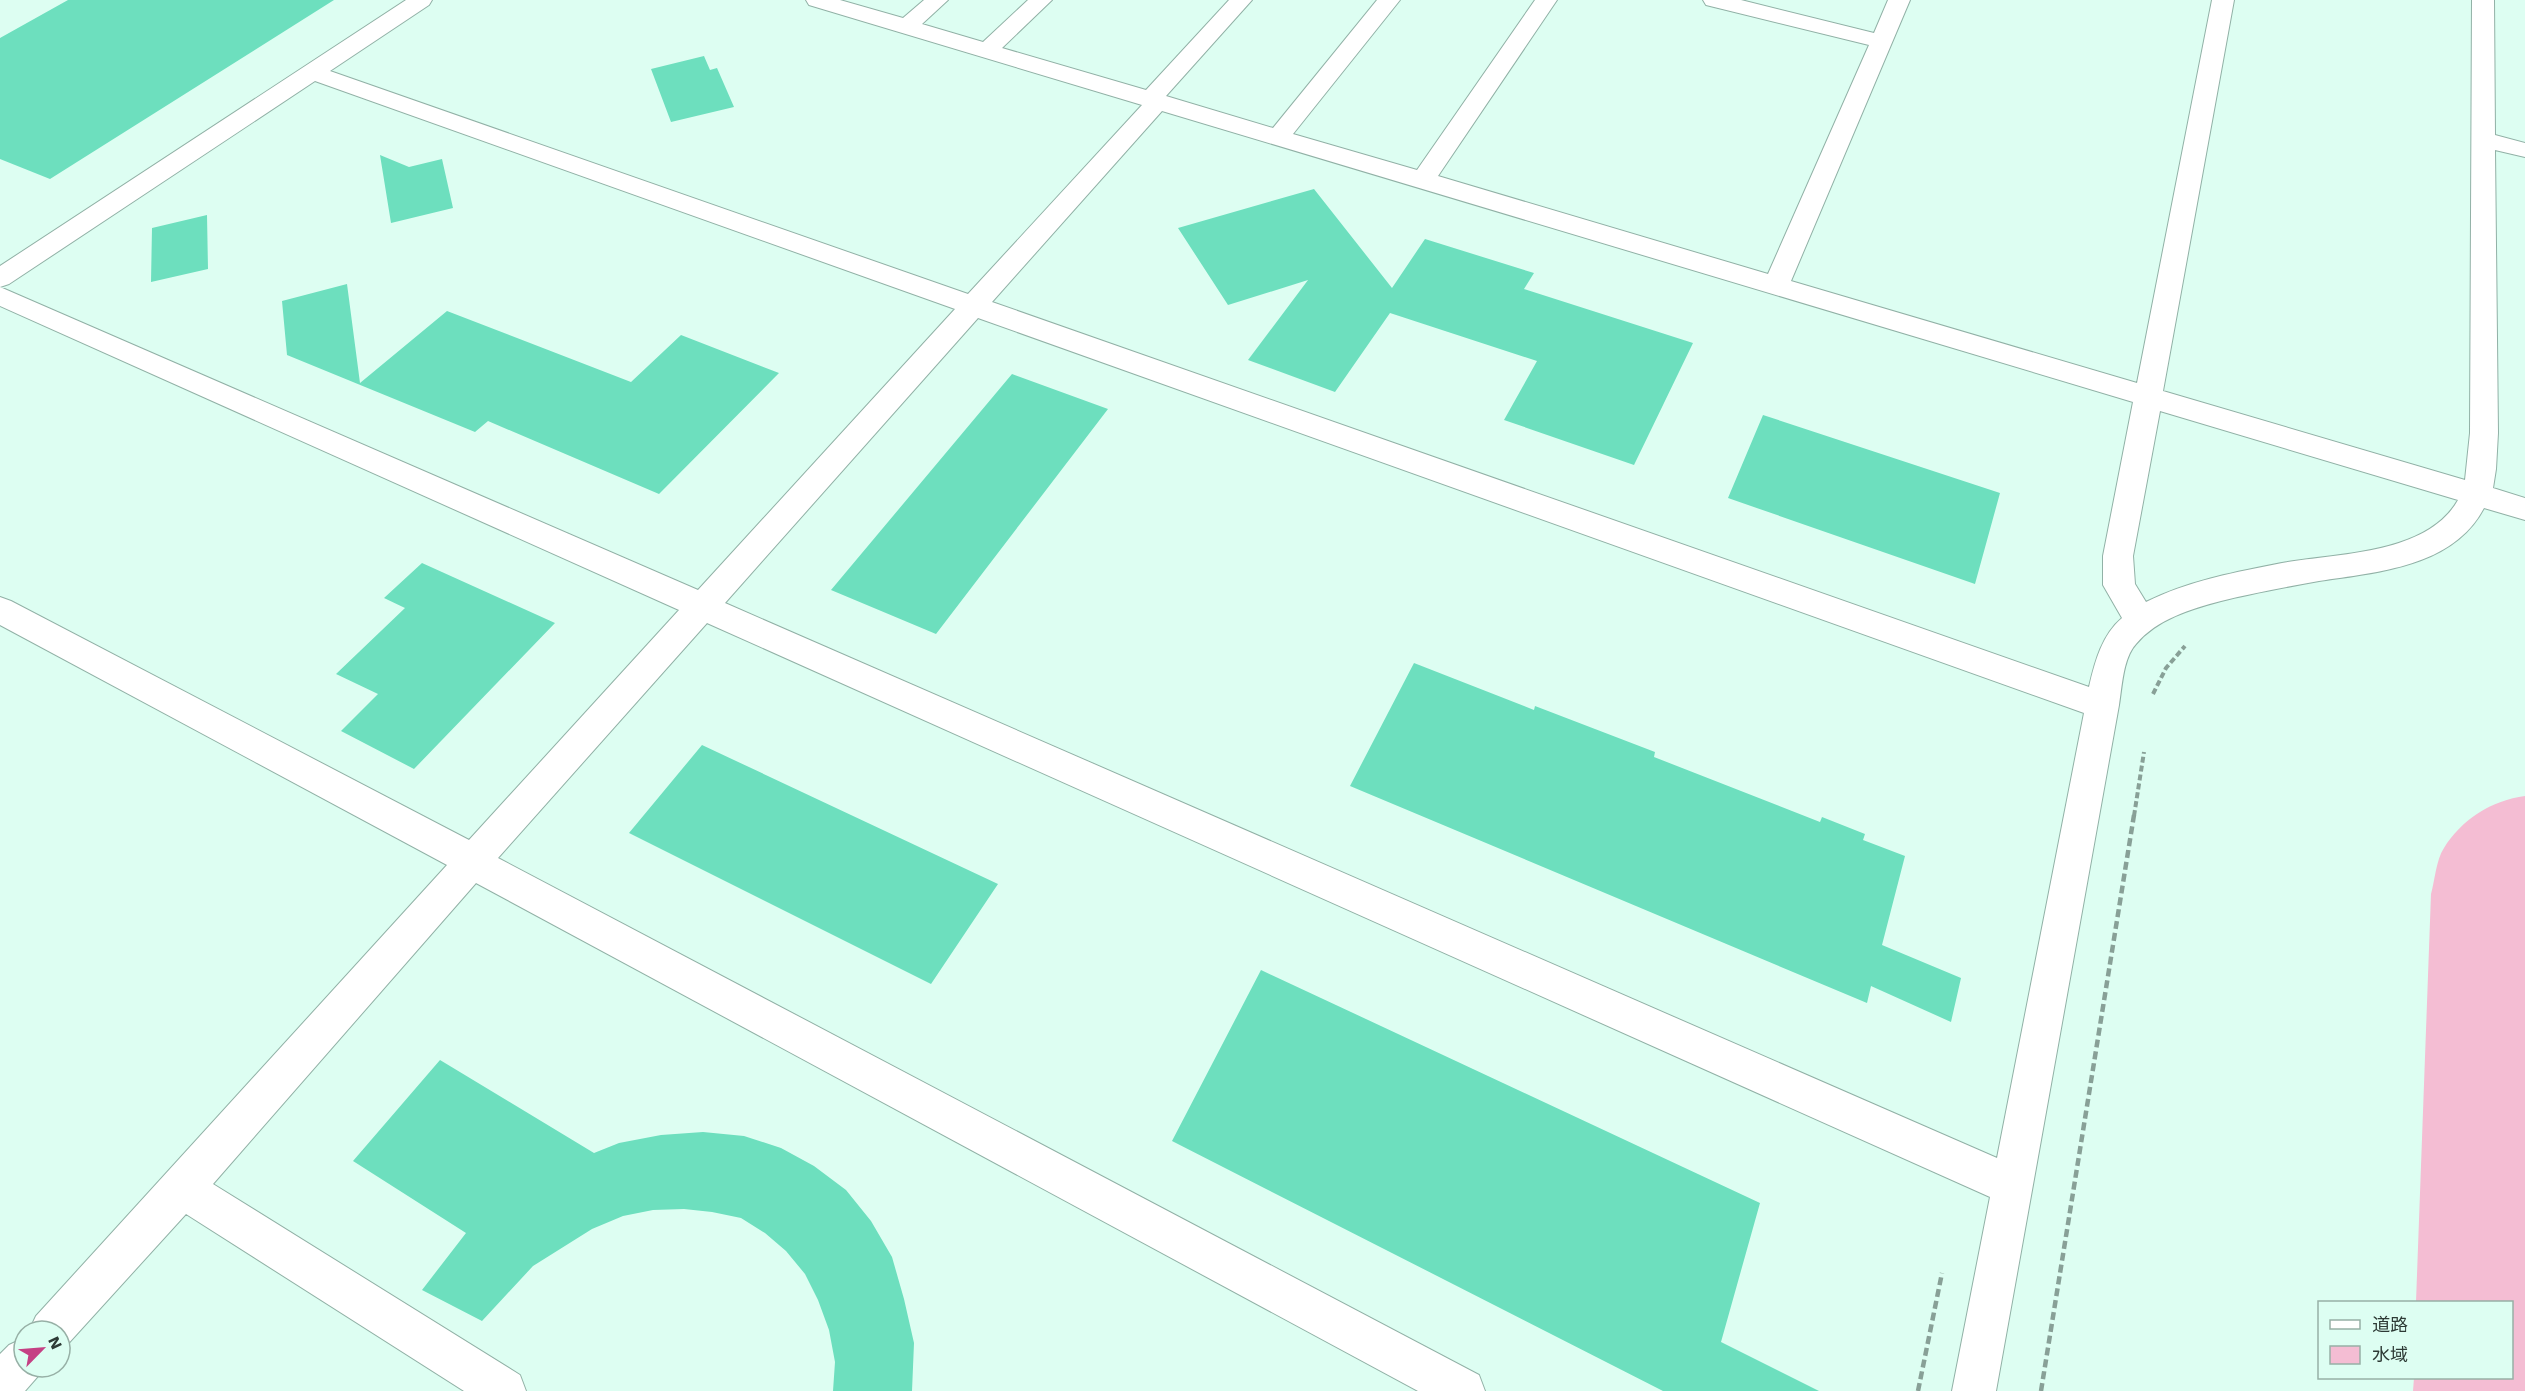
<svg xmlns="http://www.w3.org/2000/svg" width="2525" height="1391" font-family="'Work Sans','Noto Sans JP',sans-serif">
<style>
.water{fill:#f4bdd3}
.building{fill:#6ddfbe}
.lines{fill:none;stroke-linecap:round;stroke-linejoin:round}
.minor-casing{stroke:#91b1a6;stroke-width:2}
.path-far1{stroke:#88a097;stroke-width:4;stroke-dasharray:6 3;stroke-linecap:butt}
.path{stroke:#88a097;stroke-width:4.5;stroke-dasharray:8 4;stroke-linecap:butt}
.minor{fill:#fff;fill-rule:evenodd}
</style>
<rect width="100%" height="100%" fill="#ddfef2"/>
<path class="water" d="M2525,796V1391H2413L2414,1378H2512V1302H2416L2431,894C2435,880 2436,860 2444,848C2461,820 2492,800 2525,796Z"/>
<path class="building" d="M68,0H334L50,179L0,159V38Z
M704,56L710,70L717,68L734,107L671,122L651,69Z
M380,155L409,167L442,159L453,208L391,223Z
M1314,189L1392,288L1425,239L1534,273L1524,289L1693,343L1634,465L1504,420L1537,361L1390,313L1335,392L1248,360L1308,280L1228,305L1178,228Z
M207,215L208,269L151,282L152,228Z
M347,284L360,383L447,311L631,382L681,335L779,373L659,494L488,421L475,432L287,355L282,301Z
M1012,374L1108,409L936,634L831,590Z
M1763,415L2000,493L1975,584L1728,498Z
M422,563L555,623L414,769L341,731L378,694L336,674L405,608L384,598Z
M1414,663L1534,710L1535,706L1655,752L1654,757L1820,822L1822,817L1865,834L1863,840L1905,856L1882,945L1961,978L1951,1022L1871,986L1867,1003L1350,786Z
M702,745L998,884L931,984L629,833Z
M1261,970L1760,1203L1721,1342L1819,1391H1663L1172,1141Z
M440,1060L594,1153L619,1143L661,1135L703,1132L744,1136L781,1148L814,1166L846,1190L871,1221L892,1257L904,1299L914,1343L912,1391H833L835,1362L829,1330L818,1300L805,1274L786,1251L765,1233L741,1218L712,1212L684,1209L653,1210L623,1216L592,1229L533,1266L482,1321L422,1290L466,1233L353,1161Z"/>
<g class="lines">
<g class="minor-casing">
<path id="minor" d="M406,0H432L429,5L330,71L968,294L1142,105L809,5L806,0H840L903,18L924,0H948L922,24L983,42L1028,0H1052L1002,48L1146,90L1229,0H1252L1166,96L1273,128L1377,0H1400L1293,134L1417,170L1535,0H1557L1438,176L1768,274L1869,45L1706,5L1703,0H1741L1874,33L1888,0H1910L1791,281L2137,383L2212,0H2234L2163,391L2465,480L2470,433L2472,0H2494L2495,135L2525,143V157L2495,150L2498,433L2496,469L2493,488L2525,498V520L2484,508C2453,567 2378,572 2319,581C2286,587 2253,593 2221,601C2191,609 2157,619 2136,644C2123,658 2122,687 2119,705L1996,1391H1952L1990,1197L707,623L498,858L1479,1375L1485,1391H1418L476,883L213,1184L520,1375L526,1391H464L186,1214L66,1346L60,1349V1331H29L36,1316L447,865L0,625V597L11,601L469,840L679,610L0,306V287L698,590L955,309L315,81L9,284L0,287V266ZM1162,111L2133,402L2103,556V585L2122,618C2102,635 2095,661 2089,687L992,302ZM978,318L2084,713L1997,1158L725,603ZM2160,411L2458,500C2427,555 2337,553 2282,563C2236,572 2188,581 2146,602L2135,584L2133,556Z
M24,1338V1367H43L39,1375L25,1391H0V1354L9,1345Z"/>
</g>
<path class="path-far1" d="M2153,694L2166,668L2185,646
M2134,816L2144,752"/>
<path class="path" d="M1918,1391L1942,1273
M2041,1391L2134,815"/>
<use href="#minor" class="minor"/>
</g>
<rect x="2318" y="1301" width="195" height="78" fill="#ddfef2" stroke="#97b0a6" stroke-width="1.5"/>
<rect x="2330" y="1320" width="30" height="9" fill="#ffffff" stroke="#97b0a6" stroke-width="1.5"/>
<text x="2372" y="1331" font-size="18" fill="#2d3a35">道路</text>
<rect x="2330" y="1346" width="30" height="18" fill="#f4bdd3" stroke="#97b0a6" stroke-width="1.5"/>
<text x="2372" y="1361" font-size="18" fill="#2d3a35">水域</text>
<g transform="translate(42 1349) rotate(65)"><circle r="28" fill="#ddfef2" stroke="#97b0a6" stroke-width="1.5"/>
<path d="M0-4.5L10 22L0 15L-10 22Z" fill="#c54084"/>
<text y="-9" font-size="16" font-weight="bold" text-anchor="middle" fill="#2d3a35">N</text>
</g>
</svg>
